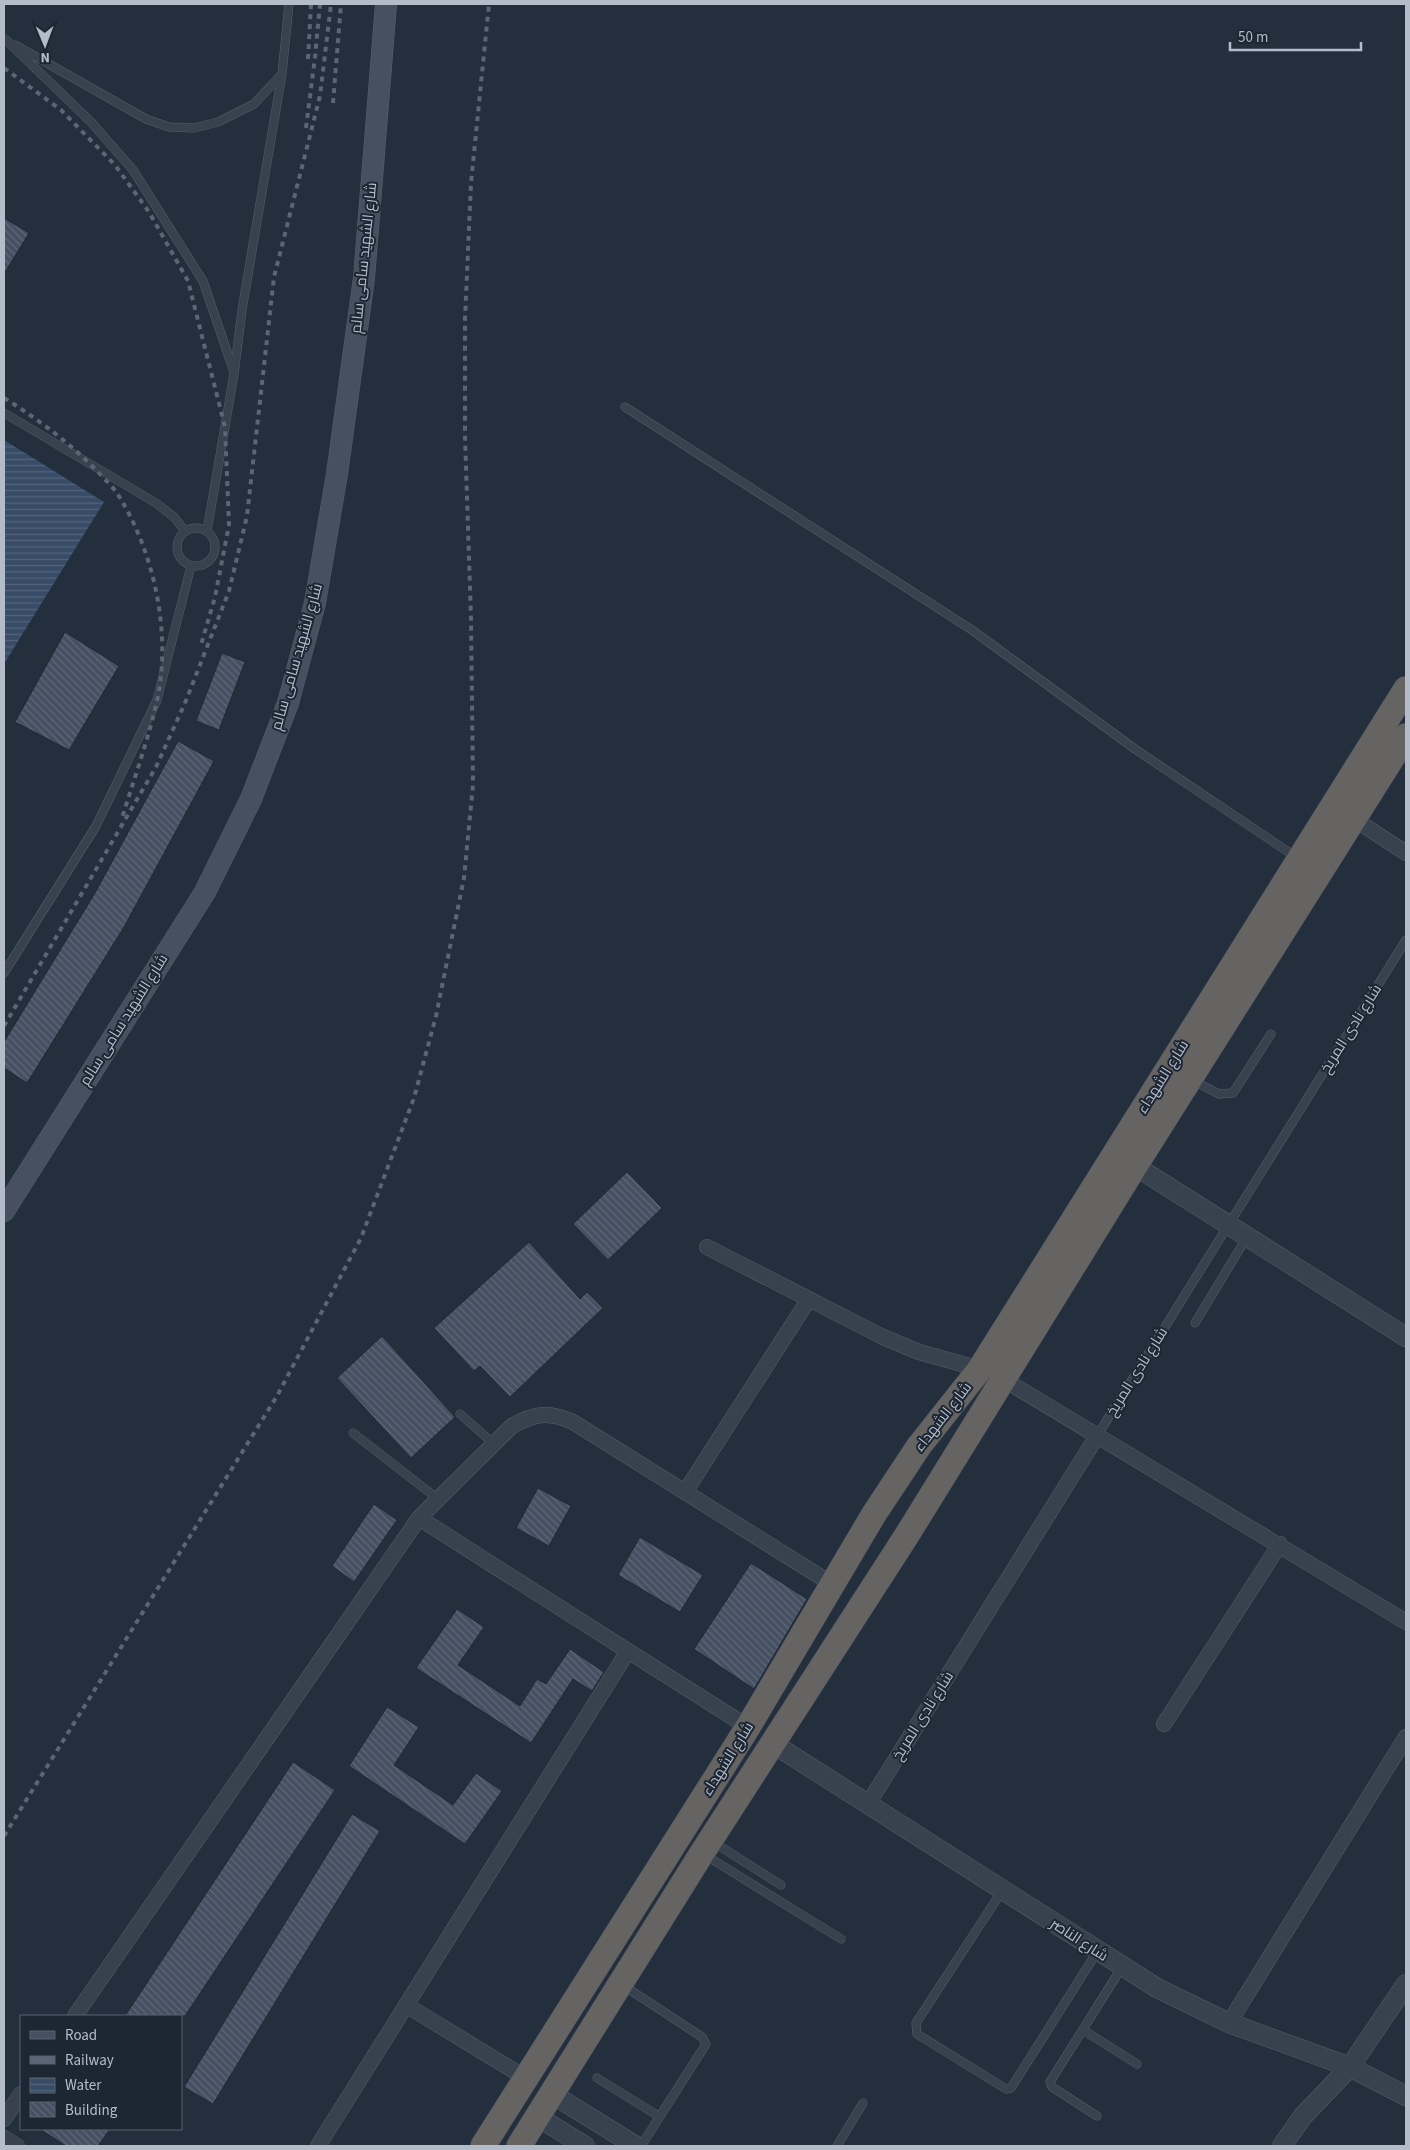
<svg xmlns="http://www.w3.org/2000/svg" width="1410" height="2150" font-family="'Source Sans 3',Cairo,sans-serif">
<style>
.water{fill:url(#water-rules)}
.building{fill:url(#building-back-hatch);stroke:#1f2835}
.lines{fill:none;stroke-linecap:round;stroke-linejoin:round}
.service-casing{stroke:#565f6c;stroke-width:9}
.minor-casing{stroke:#565f6c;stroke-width:16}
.tertiary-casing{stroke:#565f6c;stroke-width:20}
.secondary-casing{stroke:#565f6c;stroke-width:22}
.trunk-casing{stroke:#434c59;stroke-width:26}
.service{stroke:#38414e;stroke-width:8}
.minor{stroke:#38414e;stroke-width:15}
.tertiary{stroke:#38414e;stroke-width:19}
.secondary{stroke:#465061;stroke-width:21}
.trunk{stroke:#656462;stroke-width:25}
.rail{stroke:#5a6575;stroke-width:4;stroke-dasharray:5 5;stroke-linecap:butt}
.labels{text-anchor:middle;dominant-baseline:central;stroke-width:4;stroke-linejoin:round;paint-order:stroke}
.street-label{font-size:15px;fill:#b4bcc9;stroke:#1d2633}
</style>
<defs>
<pattern id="water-rules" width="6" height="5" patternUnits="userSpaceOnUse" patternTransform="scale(1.25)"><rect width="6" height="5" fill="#394c67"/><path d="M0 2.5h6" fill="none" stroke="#53647b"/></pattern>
<pattern id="building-back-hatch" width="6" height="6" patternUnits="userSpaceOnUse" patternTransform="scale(1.25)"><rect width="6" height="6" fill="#455162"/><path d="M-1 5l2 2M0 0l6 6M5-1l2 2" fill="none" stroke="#5d6877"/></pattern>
</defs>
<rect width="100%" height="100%" fill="#242f3e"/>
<path class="water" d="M4,440L104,502L4,664Z"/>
<path class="building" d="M4,218L29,233L4,274Z
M65,632L119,666L69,750L15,722Z
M222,653L245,662L219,730L196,721Z
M178,741L214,761L124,927L27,1083L4,1068V1042L95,893Z
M627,1172L662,1208L608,1260L573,1224Z
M529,1242L580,1299L587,1292L603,1308L510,1397L480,1366L474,1371L434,1328Z
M382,1336L455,1417L411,1458L337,1378Z
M538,1488L571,1506L549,1546L516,1528Z
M374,1504L397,1520L354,1582L332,1566Z
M640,1537L703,1575L680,1612L618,1575Z
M751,1563L807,1599L754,1689L694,1649Z
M457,1609L484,1627L458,1665L520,1706L537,1679L546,1684L570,1649L604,1672L592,1691L573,1679L531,1743L416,1668Z
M387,1707L419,1727L394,1765L453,1805L476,1773L502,1791L465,1844L349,1766Z
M293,1762L335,1790L185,2016H125Z
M352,1814L380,1831L213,2104L184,2087Z
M40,2129H110L98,2146H66Z"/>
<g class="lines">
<g class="service-casing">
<path id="service" d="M5,39L91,122L133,170L203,281L234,372
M15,45L146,119L169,127L194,128L218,122L254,104L282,74
M625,407L972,630L1135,749L1296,857
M4,413L156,503L174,517L185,531
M177 547a19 19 0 1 1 38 0a19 19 0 1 1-38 0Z
M207,531L234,374L242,310L282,74L289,4
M4,973L96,826L157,700L191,566
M1194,1081L1219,1094L1233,1093L1271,1034
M1195,1323L1247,1237
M460,1414L494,1444
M353,1433L438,1499
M1097,1436L1406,940
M713,1842L781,1885
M705,1855L841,1939
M1002,1891L916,2023L917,2034L1006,2089L1011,2088L1097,1952
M624,1986L702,2037L706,2044L641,2146
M1083,2030L1137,2064
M597,2078L660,2117
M1097,2116L1052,2087L1050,2082L1122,1967
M837,2146L863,2103"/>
</g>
<g class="minor-casing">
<path id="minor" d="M1354,819L1406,853
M707,1247L883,1337L919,1352L980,1369
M1003,1379L1406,1622
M685,1492L809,1299
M419,1518L628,1651
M1164,1724L1280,1544
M868,1804L1097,1436
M406,2005L526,2078
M75,2016L419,1518L512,1426C535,1413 549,1411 573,1422L832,1584
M1229,2023L1406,1737
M4,2119L21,2094
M4,2138L17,2146
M318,2146L628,1651L748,1727"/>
</g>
<g class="tertiary-casing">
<path id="tertiary" d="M1124,1159L1406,1337
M772,1743L1157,1988L1229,2023L1350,2067L1406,2096
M552,2094L636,2146
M538,2117L585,2146
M1282,2146L1303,2116L1350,2067L1406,1984"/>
</g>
<g class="secondary-casing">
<path id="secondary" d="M4,1211L205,892L251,799L288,703L315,603L337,474L364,278L386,4"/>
</g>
<g class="trunk-casing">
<path id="trunk" d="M483,2146L748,1727L874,1514L919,1446L980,1369L1406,689
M519,2146L702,1853L907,1535L1135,1166L1406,736"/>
</g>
<use href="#service" class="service"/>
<use href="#minor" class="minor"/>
<use href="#tertiary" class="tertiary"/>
<use href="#secondary" class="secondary"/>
<use href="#trunk" class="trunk"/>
<path class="rail" d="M308,59L311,4
M4,68L61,110L115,165L149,212L188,281L225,427L229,525L215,597L201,645
M333,103L341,4
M306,128L315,57L320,4
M4,398C38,419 71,444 99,473C105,480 112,486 117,493C154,551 172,633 157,701C148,740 134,779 122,818
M4,1026L156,767L185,703L229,591L247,516L274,277L320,96L331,4
M4,1836L277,1396L361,1238L414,1098L436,1016L464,878L473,785L471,619L465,436V319L471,183L489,4"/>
</g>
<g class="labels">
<g class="street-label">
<text transform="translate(364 258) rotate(-84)">شارع الشهيد سامى سالم</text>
<text transform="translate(297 657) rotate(-74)">شارع الشهيد سامى سالم</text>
<text transform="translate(124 1020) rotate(-58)">شارع الشهيد سامى سالم</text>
<text transform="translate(1351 1029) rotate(-58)">شارع نادى المريخ</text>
<text transform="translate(1163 1077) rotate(-58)">شارع الشهداء</text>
<text transform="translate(1137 1372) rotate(-58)">شارع نادى المريخ</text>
<text transform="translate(943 1417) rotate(-52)">شارع الشهداء</text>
<text transform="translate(923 1716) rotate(-58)">شارع نادى المريخ</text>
<text transform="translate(728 1759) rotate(-58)">شارع الشهداء</text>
<text transform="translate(1079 1940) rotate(33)">شارع الناصر</text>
</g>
</g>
<rect width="1410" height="2150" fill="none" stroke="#b4bcc9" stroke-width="10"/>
<rect x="20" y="2015" width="162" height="115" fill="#1d2633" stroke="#59626f"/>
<rect x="30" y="2031" width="25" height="8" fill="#465061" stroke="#59626f"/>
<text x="65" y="2040" font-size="15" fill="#b4bcc9">Road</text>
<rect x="30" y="2056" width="25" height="8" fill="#5a6575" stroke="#59626f"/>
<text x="65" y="2065" font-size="15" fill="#b4bcc9">Railway</text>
<rect x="30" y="2078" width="25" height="15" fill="url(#water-rules)" stroke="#59626f"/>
<text x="65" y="2090" font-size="15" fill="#b4bcc9">Water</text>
<rect x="30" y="2102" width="25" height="15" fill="url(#building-back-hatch)" stroke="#59626f"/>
<text x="65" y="2115" font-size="15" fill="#b4bcc9">Building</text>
<g transform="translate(45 45) rotate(179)" stroke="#1d2633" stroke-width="4" paint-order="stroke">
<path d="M0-4L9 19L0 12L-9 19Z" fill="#b4bcc9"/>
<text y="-8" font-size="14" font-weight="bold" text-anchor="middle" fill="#b4bcc9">N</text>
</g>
<path d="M1230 42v8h131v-8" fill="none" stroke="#b4bcc9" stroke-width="2.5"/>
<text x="1238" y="42" font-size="15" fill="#b4bcc9" stroke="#1d2633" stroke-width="4" paint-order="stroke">50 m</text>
</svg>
